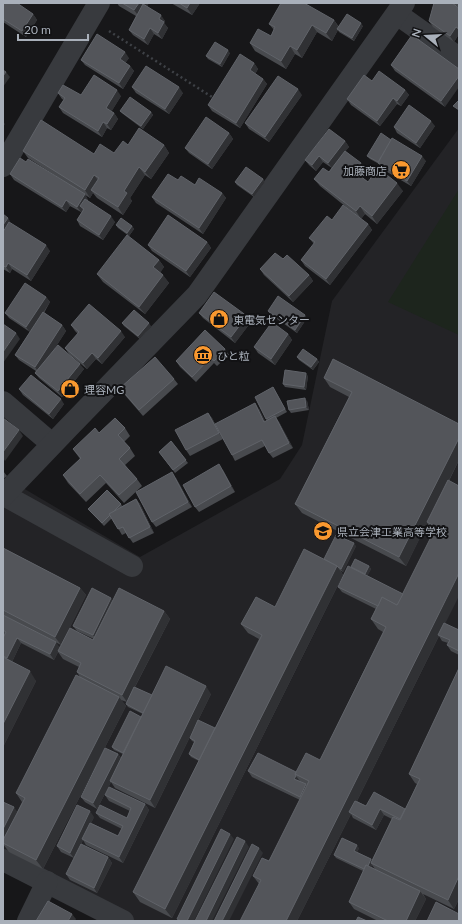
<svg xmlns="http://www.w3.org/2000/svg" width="462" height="924" viewBox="0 0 462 924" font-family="Lato,'Noto Sans JP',sans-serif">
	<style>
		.built { fill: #232326 }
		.green { fill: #1d251d }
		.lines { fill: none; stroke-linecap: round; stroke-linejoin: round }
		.path { stroke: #3e4146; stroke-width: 2.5; stroke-dasharray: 2 3; stroke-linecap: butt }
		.minor { stroke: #383a3e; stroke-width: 22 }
		.wall { fill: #484a4e; fill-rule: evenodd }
		.shaded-wall { fill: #303134 }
		.building { fill: #53555a; stroke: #606369 }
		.labels { text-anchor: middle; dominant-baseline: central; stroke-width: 4; stroke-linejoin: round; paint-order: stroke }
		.poi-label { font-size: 11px; fill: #a9b0ba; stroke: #121214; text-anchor: start }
	</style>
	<rect width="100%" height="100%" fill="#171719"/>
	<path class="built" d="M459 128V921H134L3 854V505L23 488 140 557 280 479 302 445 332 301Z"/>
	<path class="green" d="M459 189V335L388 302Z"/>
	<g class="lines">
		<path class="path" d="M109 31 212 97"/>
		<g class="minor">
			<path d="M397 14 459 58"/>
			<path d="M3 166 99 3"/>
			<path d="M3 402 52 444"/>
			<path d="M4 495 132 566"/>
			<path d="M3 496 69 427 197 295 404 3"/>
			<path d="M3 860 123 921"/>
			<path d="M28 921 47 882"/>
		</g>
	</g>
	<g class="wall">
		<path d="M3 3 33 14 37 20 26 37 3 22Z"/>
		<path d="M117 3H149L147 6 165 21 164 23 168 28 162 39 154 34 148 45 133 35 129 30 136 16 119 6Z"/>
		<path d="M171 3H200L192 15Z"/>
		<path d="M434 3H459V7L455 5 459 8V34L454 42 433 27 429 21Z"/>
		<path d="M334 20 339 27 363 26 354 41 339 32 338 30 332 41 317 32 302 58 295 54 286 69 255 51 250 43 271 36 274 30 269 24Z"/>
		<path d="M412 35 445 107 395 71 391 65Z"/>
		<path d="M230 53 222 67 208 59 206 56Z"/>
		<path d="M129 58 125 63 130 66 134 71 123 89 85 65 81 60Z"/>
		<path d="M254 63 258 69 255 74 263 79 267 84 240 128 212 111 208 105Z"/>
		<path d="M372 81 405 90 409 95 401 106 397 104 380 126 351 105 347 99Z"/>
		<path d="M132 87 183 93 169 114 136 93Z"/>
		<path d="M58 93 81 95 121 96 111 112 114 113 118 119 111 130 107 128 102 137 63 113 59 107 64 100 62 99Z"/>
		<path d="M302 95 269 142 249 129 245 123Z"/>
		<path d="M120 111 151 112 153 115 143 129 123 114Z"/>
		<path d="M435 126 420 148 397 133 394 127Z"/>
		<path d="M229 133 233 139 212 169 189 153 185 148Z"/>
		<path d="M345 141 349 147 345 151 367 171 362 177 368 182 403 191 377 224 365 214 361 219 320 186 314 179 329 172 332 168 323 162 316 171 309 165 305 160Z"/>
		<path d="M128 145H164L169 153 151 179 145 175 130 198 132 201 123 215 97 198 93 193 90 198 28 158 23 151 94 154 114 153Z"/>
		<path d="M367 156 426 161 411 186 382 169 379 164 370 159Z"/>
		<path d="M26 162 85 194 88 200V201L115 222 103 240 80 226 77 220 83 210 81 212 70 206 66 212 14 180 10 174Z"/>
		<path d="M263 179 265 182 254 197 237 185 235 182Z"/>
		<path d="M178 180 195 185 222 193 226 198 203 234 156 203 152 197Z"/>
		<path d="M332 220 368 224 372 230 330 285 305 266 301 260 314 244 309 238Z"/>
		<path d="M116 225 132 226 134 229 129 236 118 228Z"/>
		<path d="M3 232 50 251 31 281 12 269 10 273 3 269Z"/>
		<path d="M207 242 211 248 190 277 152 251 148 245Z"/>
		<path d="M283 259 309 275 313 281 293 302 264 275 260 269Z"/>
		<path d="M159 260 164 267 160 272 169 283 145 314 103 282 97 274Z"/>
		<path d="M46 297 50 302 44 313 62 325 66 331 55 348 84 369 62 397 39 378 35 373 36 371 19 360 15 355 30 332 9 318 5 313Z"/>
		<path d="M268 311 307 318 297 333 270 314Z"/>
		<path d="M199 313 251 322 235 343 203 318Z"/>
		<path d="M122 323 151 326 140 339 124 326Z"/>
		<path d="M71 325 125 337 102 364 96 359 87 369 69 354 65 348 78 334 75 331Z"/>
		<path d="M288 334 292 340 275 365 258 353 254 347Z"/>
		<path d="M225 349 229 355 217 366 214 363 196 382 180 367 176 361Z"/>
		<path d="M297 357 317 359 319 362 313 370 299 360Z"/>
		<path d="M308 376 306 390 285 387 283 384Z"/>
		<path d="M324 378 459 424V460L449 481 445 624 459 630V655L451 651 447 645 448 643 442 641 439 636 357 801 366 806 405 809H406L417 784 415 783 409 774 459 668V899L454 909 423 894 426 899 415 921H378L354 909 349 902 363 871 336 858 334 855 359 848 357 852 371 859 372 860 392 819 384 815 376 830 353 818 351 814 297 921 259 884 253 876 269 861 300 800 252 777 248 771 296 772 320 760 383 632 378 629 371 619 376 609 342 592 338 587 352 568 351 567 369 566 371 569 367 576 403 594 434 532 427 523 406 566 302 513 295 504 349 397 330 387ZM372 865 375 869 371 867Z"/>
		<path d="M174 379 178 384 143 416 124 394 120 388Z"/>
		<path d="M273 387 287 412 276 418 279 422 293 448 273 458 269 453 265 446 235 461 232 455 259 409 265 421H267L266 419Z"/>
		<path d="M19 389 64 404 53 419 23 395Z"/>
		<path d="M307 401 309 410 291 413 289 410Z"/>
		<path d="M208 413 212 418 223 439 190 456 186 450Z"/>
		<path d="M125 428 130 436 124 442 130 448 135 456 125 465 137 479 142 486 124 503 106 483 86 502 68 483 63 475 80 459 73 449 99 433Z"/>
		<path d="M171 441 188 463 175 473 159 452Z"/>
		<path d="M223 470 235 492 199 512 195 507Z"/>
		<path d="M3 471 7 476 3 479Z"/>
		<path d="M176 478 192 507 156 527 152 522Z"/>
		<path d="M136 499 140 504 154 533 133 543 126 533 122 535 112 518 104 526 88 509 121 504 122 506Z"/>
		<path d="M356 546 343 572 340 570 343 575 172 918 140 902 133 892 199 761 191 757 189 754 194 742 192 741 190 738 215 728 259 639 248 633 241 624 275 607 324 559Z"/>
		<path d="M3 548 80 588 86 595 61 645 3 615Z"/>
		<path d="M113 601 164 611 170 619 135 687 152 696 211 694 155 808 115 788 111 782 97 809 85 802 81 797 118 754 121 758 123 754 114 750 112 747 141 717 143 714 128 707 126 704 127 702 121 700 126 706 43 869 9 852 3 844V802L17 812 22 802 16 793 80 677 77 672 79 667 63 659 58 652 54 660 21 643 12 662 36 681 3 747V638L4 635 3 634V615L60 647 93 640 94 639 77 631 73 626Z"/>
		<path d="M105 795 145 804 149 810 123 863 86 845 83 840 74 858 61 852 57 846 94 817 91 823 118 836 122 829 100 818 96 813 127 818 130 811 109 801Z"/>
		<path d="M108 857 112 863 97 893 70 880 66 874Z"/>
	</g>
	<g class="shaded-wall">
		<path d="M139 3H149L140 18 134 10Z"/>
		<path d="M190 3H200L192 15 187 8Z"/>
		<path d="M33 14 37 20 26 37 22 31Z"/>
		<path d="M161 15 165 21 164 23 168 28 162 39 158 33 159 19Z"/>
		<path d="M334 20 339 28 332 41 326 33Z"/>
		<path d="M361 23 363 26 354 41 352 38Z"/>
		<path d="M312 25 317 32 302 58 297 50Z"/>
		<path d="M456 27 459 31V34L454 42 450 36Z"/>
		<path d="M150 28 154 34 148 45 144 39Z"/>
		<path d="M290 46 295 54 286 69 281 61Z"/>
		<path d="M228 50 230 53 222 67 220 64Z"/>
		<path d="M125 52 129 58 124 65 120 59Z"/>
		<path d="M254 63 258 69 254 76 250 70Z"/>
		<path d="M130 66 134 71 123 89 119 83Z"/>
		<path d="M6 72 10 77 3 87V76Z"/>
		<path d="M459 76V87L445 107 441 101Z"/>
		<path d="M263 79 267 84 240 128 236 123Z"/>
		<path d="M179 87 183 93 169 114 165 109Z"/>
		<path d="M298 89 302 95 269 142 265 137Z"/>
		<path d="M117 90 121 96 110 114 106 108Z"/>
		<path d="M405 90 409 95 401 106 397 101Z"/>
		<path d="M393 98 397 104 380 126 377 121Z"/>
		<path d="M151 112 153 115 143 129 141 126Z"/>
		<path d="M114 113 118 119 111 130 107 124Z"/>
		<path d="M431 121 435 126 420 148 416 143Z"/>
		<path d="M3 122 5 124 3 127Z"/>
		<path d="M103 122 107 128 102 137 98 131Z"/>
		<path d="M229 133 233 139 212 169 208 164Z"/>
		<path d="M345 141 349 147 332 168 328 163Z"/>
		<path d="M164 145 169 153 151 179 145 172Z"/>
		<path d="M319 156 323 162 316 171 312 165Z"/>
		<path d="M422 156 426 161 411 186 407 181Z"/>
		<path d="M361 163 367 171 360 180 355 172Z"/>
		<path d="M139 167 145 175 130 198 132 201 123 215 118 207 124 191Z"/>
		<path d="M94 175 100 183 91 190 93 193 90 198 85 190Z"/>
		<path d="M263 179 265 182 254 197 252 194Z"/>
		<path d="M397 183 403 191 377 224 372 216Z"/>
		<path d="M222 193 226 198 203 234 199 228Z"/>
		<path d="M85 194 88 200 83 208 80 206 83 210 81 212 77 207Z"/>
		<path d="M66 200 70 206 66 212 62 207Z"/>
		<path d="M360 206 365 214 361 219 356 211Z"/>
		<path d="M111 216 115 222 103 240 99 235Z"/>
		<path d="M8 218 10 221 3 231V225Z"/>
		<path d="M368 224 372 230 330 285 326 279Z"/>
		<path d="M132 226 134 229 129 236 127 233Z"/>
		<path d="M207 242 211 248 190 277 186 271Z"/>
		<path d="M46 245 50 251 31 281 27 275Z"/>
		<path d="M159 260 164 267 159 275 153 267Z"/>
		<path d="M8 263 12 269 10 273 6 267Z"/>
		<path d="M163 275 169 283 145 314 139 307Z"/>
		<path d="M309 275 313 281 293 302 289 296Z"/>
		<path d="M46 297 50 302 30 333 26 327Z"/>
		<path d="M305 315 307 318 297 333 295 330Z"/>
		<path d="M247 316 251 322 235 343 231 337Z"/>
		<path d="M149 323 151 326 140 339 138 336Z"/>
		<path d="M62 325 66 331 39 373 35 367Z"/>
		<path d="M121 331 125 337 102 364 98 358Z"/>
		<path d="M16 333 20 339 3 363V352Z"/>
		<path d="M288 334 292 340 275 365 271 359Z"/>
		<path d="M92 353 96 359 87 369 83 363Z"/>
		<path d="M317 359 319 362 313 370 311 367Z"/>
		<path d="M80 364 84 369 62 397 58 391Z"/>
		<path d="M306 373 308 376 306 390 304 387Z"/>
		<path d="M305 398 307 401 309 410 306 407Z"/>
		<path d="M61 399 64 404 53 419 49 414Z"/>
		<path d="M255 403 259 409 268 427 264 422Z"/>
		<path d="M208 413 212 418 223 439 219 433Z"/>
		<path d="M275 416 279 422 293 448 289 443Z"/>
		<path d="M19 430 23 436 5 461 3 458V452Z"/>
		<path d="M459 438V460L406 566 399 557Z"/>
		<path d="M219 464 223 470 235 492 231 486Z"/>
		<path d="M172 472 176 478 192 507 188 502Z"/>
		<path d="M136 499 140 504 154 533 150 527Z"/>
		<path d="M354 543 356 546 343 572 341 569Z"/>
		<path d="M337 566 343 575 172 918 165 909Z"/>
		<path d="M369 566 371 569 367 577 365 574Z"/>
		<path d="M459 573V596L439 636 438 635 439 636 351 813 349 812 351 814 297 921H286Z"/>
		<path d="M80 588 86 595 61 645 55 637Z"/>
		<path d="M111 598 115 604 97 641 93 635Z"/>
		<path d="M164 611 170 619 127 702 122 695Z"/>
		<path d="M17 638 21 643 11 664 7 658Z"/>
		<path d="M56 642 60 648 54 660 50 654Z"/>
		<path d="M30 671 36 681 3 747V724Z"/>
		<path d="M206 686 211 694 155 808 150 800Z"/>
		<path d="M119 697 126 706 43 869 36 860Z"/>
		<path d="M118 754 121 759 110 781 111 782 97 809 93 803Z"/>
		<path d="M296 776 300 781 294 779Z"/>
		<path d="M306 784 310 790 304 802 300 797Z"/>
		<path d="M145 804 149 810 123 863 119 857Z"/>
		<path d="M14 807 18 813 3 840V829Z"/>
		<path d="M380 809 384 815 376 830 372 825Z"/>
		<path d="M90 811 94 817 83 840 82 839 83 840 74 858 70 853Z"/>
		<path d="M230 834 234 839 194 921H187Z"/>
		<path d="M245 841 249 847 212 921H206Z"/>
		<path d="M357 845 359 848 356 854 354 851Z"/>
		<path d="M259 848 263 853 229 921H222Z"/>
		<path d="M108 857 112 863 97 893 94 888Z"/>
		<path d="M371 859 374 862 371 863 372 865 368 873 366 870Z"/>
		<path d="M459 876V899L454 909 448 900Z"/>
		<path d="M420 891 426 899 415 921H406Z"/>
		<path d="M72 914 76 919 75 921H68Z"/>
	</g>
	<g class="building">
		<path d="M3 3H17L33 14 22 31 3 19Z"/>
		<path d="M122 3H139L134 10Z"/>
		<path d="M179 3H190L187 8Z"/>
		<path d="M281 3H304L334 20 326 33 312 25 297 50 290 46 281 61 250 43 258 29 271 36 275 27 269 24Z"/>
		<path d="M434 3H452L459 8V29L456 27 450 36 429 21Z"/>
		<path d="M143 4 161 15 159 19 164 22 158 33 150 28 144 39 129 30Z"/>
		<path d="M347 14 361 23 352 38 337 29Z"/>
		<path d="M97 34 125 52 120 59 130 66 119 83 81 60Z"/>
		<path d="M412 35 459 69V76L441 101 391 65Z"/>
		<path d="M215 42 228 50 220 64 206 56Z"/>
		<path d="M240 54 254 63 250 70 263 79 236 123 208 105Z"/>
		<path d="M146 66 179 87 165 109 132 87Z"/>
		<path d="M3 70 6 72 3 76Z"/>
		<path d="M379 71 405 90 397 101 393 98 377 121 347 99 364 75 372 81Z"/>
		<path d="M94 75 117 90 106 108 114 113 107 124 103 122 98 131 59 107 65 98 58 93 63 85 81 95Z"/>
		<path d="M278 76 298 89 265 137 245 123Z"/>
		<path d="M130 97 151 112 141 126 120 111Z"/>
		<path d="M458 101 459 102V110L453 106Z"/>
		<path d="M409 105 431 121 416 143 394 127Z"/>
		<path d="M206 117 229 133 208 164 185 148Z"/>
		<path d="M41 120 94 154 100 144 114 153 123 141 128 145 139 128 164 145 145 172 139 167 124 191 127 193 118 207 91 190 99 178 94 175 85 190 23 151Z"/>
		<path d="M329 129 345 141 328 163 319 156 312 165 305 160Z"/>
		<path d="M381 133 391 140 378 162 367 156Z"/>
		<path d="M392 138 422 156 407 181 378 163Z"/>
		<path d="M345 151 361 163 355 172 368 182 378 168 397 183 372 216 360 206 356 211 314 179 323 168 329 172Z"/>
		<path d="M20 158 26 162 28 159 85 194 77 207 66 200 62 207 10 174Z"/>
		<path d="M246 167 263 179 252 194 235 182Z"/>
		<path d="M168 174 178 180 181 176 195 185 199 178 222 193 199 228 152 197Z"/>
		<path d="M85 199 111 216 99 235 77 220 84 209 80 206Z"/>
		<path d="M343 205 368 224 326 279 301 260 315 242 309 238 327 216 332 220Z"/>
		<path d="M3 214 8 218 3 225Z"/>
		<path d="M168 215 207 242 186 271 148 245Z"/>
		<path d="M121 218 132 226 127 233 116 225Z"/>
		<path d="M9 222 46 245 27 275 8 263 6 267 3 266V232Z"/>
		<path d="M127 235 159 260 153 267 163 275 139 307 97 274Z"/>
		<path d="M275 253 283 259 287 255 309 275 289 296 260 269Z"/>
		<path d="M25 283 46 297 26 327 5 313Z"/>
		<path d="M214 292 247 316 231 337 199 313Z"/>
		<path d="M278 296 305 315 295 330 268 311Z"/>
		<path d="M89 304 121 331 98 358 92 353 83 363 65 348 79 332 71 325Z"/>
		<path d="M134 310 149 323 138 336 122 323Z"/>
		<path d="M43 312 62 325 35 367 15 355Z"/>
		<path d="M272 322 288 334 271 359 254 347Z"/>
		<path d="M3 324 16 333 3 352Z"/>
		<path d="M205 330 225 349 214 361 210 358 192 377 176 361Z"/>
		<path d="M58 345 80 364 58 391 35 373Z"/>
		<path d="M303 349 317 359 311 367 297 357Z"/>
		<path d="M155 357 174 379 139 410 120 388Z"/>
		<path d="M333 359 459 424V438L399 557 295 504 352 392 324 378Z"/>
		<path d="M285 370 306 373 304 387 283 384Z"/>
		<path d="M31 375 61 399 49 414 19 389Z"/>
		<path d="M273 387 285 409 266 419 255 397Z"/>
		<path d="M305 398 306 407 289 410 287 401Z"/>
		<path d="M255 403 264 422 275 416 289 443 269 453 262 440 232 455 215 424Z"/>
		<path d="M208 413 219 433 186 450 175 430Z"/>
		<path d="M3 418 19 430 3 452Z"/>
		<path d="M115 418 125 428 118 435 130 448 119 459 137 479 119 495 100 475 80 494 63 475 81 458 73 449 95 428 99 433Z"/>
		<path d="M171 441 186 460 173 470 159 452Z"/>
		<path d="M219 464 231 486 195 507 183 485Z"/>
		<path d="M172 472 188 502 152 522 136 492Z"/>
		<path d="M448 480 459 486V573L286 921H240L261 880 253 876 262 858 269 861 309 781 295 774 306 753 320 760 386 627 371 619 382 597 397 605 436 527 427 522Z"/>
		<path d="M107 490 121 504 113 512 109 514 110 515 102 523 88 509Z"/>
		<path d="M136 499 150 527 129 538 123 527 118 529 109 514Z"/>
		<path d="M336 535 354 543 341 569 338 567 337 566 324 559Z"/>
		<path d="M3 548 80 588 55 637 3 610Z"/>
		<path d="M304 549 337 566 165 909 133 892 262 635 241 624 256 597 275 607Z"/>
		<path d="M355 559 369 566 365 574 351 567Z"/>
		<path d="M348 566 403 594 397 605 382 597 378 606 338 587Z"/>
		<path d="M92 588 111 598 93 635 73 626Z"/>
		<path d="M119 588 164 611 122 695 77 672 81 663 58 651 70 628 93 640Z"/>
		<path d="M3 615 56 642 50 654 17 638 7 658 3 656V638L6 632 3 630Z"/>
		<path d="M444 623 459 630V651L447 645 450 640 438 635Z"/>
		<path d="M3 657 30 671 3 724Z"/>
		<path d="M166 666 206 686 150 800 110 781Z"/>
		<path d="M459 668V876L448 900 371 863 393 817 400 820 420 779 409 774Z"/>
		<path d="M76 675 119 697 36 860 3 843V840L25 798 16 793Z"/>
		<path d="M134 687 152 695 143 713 126 704Z"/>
		<path d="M130 711 141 717 123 753 112 747Z"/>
		<path d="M198 720 215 728 199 760 189 754 195 741 190 738Z"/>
		<path d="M105 748 118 754 93 803 81 797Z"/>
		<path d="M258 753 296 772 295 774 296 776 294 779 306 784 300 797 248 771Z"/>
		<path d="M109 787 145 804 119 857 82 839 90 823 118 836 123 826 96 813 100 805 127 818 131 808 105 795Z"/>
		<path d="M374 792 405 809 400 819 380 809 372 825 349 812 355 801 366 806Z"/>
		<path d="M3 802 14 807 3 829Z"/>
		<path d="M77 805 90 811 70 853 57 846Z"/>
		<path d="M221 829 230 834 187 921H181L177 919Z"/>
		<path d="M237 837 245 841 206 921H195Z"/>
		<path d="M342 838 357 845 354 851 371 859 368 866 366 865 364 869 334 855Z"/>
		<path d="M81 844 108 857 94 888 66 874Z"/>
		<path d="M252 844 259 848 222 921H214Z"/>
		<path d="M366 865 420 891 406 921H388L349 902Z"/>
		<path d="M48 901 72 914 68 921H36Z"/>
		<path d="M436 902 459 914V921H427Z"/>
		<path d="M358 917 367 921H356Z"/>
	</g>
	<defs>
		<symbol id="supermarket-disc" viewBox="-11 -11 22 22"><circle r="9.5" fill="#f9982f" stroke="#121214"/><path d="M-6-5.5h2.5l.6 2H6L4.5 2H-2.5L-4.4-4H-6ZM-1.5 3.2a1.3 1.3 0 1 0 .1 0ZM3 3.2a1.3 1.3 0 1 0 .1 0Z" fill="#111"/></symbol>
		<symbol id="shop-disc" viewBox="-11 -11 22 22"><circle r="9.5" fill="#f9982f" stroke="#121214"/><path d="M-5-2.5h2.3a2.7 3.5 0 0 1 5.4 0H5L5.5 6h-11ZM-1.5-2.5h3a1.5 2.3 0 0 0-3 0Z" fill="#111"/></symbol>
		<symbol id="museum-disc" viewBox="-11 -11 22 22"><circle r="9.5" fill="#f9982f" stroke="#121214"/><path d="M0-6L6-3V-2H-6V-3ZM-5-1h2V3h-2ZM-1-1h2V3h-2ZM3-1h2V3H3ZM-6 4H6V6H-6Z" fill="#111"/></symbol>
		<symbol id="school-disc" viewBox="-11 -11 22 22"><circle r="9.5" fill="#f9982f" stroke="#121214"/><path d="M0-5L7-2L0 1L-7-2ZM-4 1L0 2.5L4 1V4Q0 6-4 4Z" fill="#111"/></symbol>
	</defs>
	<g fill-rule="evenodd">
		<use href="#supermarket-disc" x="390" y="159" width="22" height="22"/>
		<use href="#shop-disc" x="208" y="308" width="22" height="22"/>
		<use href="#museum-disc" x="192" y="344" width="22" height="22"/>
		<use href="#shop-disc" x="59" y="378" width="22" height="22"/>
		<use href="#school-disc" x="312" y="520" width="22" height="22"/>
	</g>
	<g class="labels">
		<g class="poi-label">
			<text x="387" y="170" text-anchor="end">加藤商店</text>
			<text x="233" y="319">東電気センター</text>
			<text x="217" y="355">ひと粒</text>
			<text x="84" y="389">理容MG</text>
			<text x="337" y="531">県立会津工業高等学校</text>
		</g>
	</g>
	<rect width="462" height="924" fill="none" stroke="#a9b0ba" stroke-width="8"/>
	<g transform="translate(426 36) rotate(288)" stroke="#121214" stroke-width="3" paint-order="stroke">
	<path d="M0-3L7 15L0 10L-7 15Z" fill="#a9b0ba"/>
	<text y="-6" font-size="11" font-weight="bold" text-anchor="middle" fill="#a9b0ba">N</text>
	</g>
	<path d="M18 34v6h70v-6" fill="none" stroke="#a9b0ba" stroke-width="2"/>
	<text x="24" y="34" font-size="12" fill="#a9b0ba" stroke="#121214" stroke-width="3" paint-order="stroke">20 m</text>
</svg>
